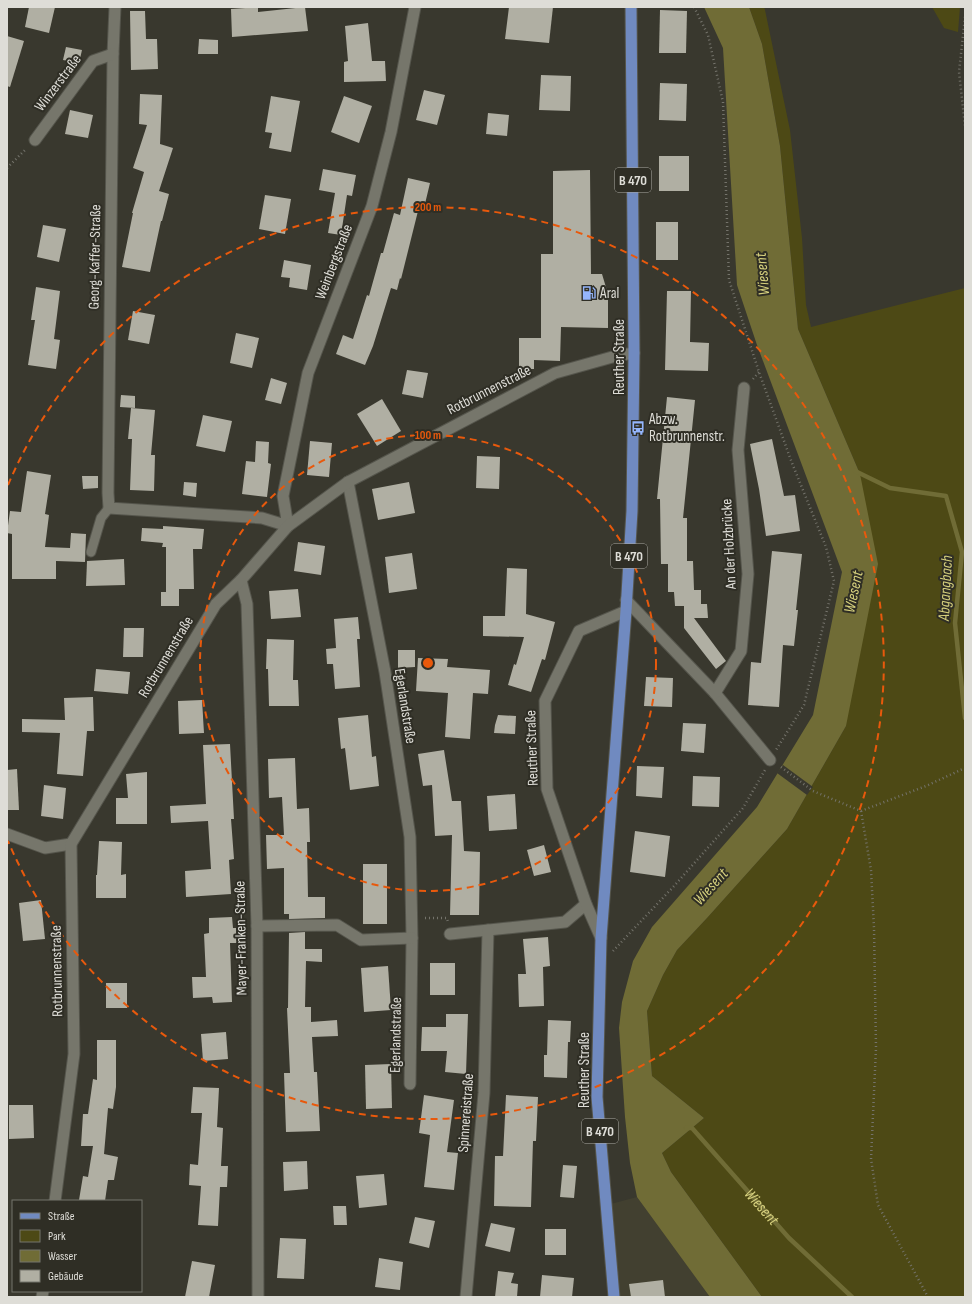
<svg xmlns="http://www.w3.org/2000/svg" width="972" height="1304" viewBox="0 0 972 1304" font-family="'Sofia Sans Condensed',sans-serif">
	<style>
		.built { fill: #424030 }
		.green { fill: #4d4915 }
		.water { fill: #706c36 }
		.pier { fill: #39382e }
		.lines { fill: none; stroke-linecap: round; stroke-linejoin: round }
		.stream { stroke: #706c36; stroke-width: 4.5 }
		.building { fill: #b0afa3 }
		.service-casing { stroke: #55554c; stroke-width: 11 }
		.minor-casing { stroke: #55554c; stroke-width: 13 }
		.primary-casing { stroke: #55554c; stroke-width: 13 }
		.path { stroke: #74736b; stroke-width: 2.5; stroke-dasharray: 1 3; stroke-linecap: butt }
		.service { stroke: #76766b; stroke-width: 9 }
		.minor { stroke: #76766b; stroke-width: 11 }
		.primary { stroke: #708ac0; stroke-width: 11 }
		.ring { fill: none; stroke: #e8590c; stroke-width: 2; stroke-dasharray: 7 5 }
		.labels { text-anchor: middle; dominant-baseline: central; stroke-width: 4; stroke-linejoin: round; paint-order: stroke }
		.shield { fill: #2f2e25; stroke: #aaa8a2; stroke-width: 1 }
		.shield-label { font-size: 14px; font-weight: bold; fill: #deddd7 }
		.street-label { font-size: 15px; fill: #deddd7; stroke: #2f2e25 }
		.poi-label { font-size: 15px; fill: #deddd7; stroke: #2f2e25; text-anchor: start }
		.water-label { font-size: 16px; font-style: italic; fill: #d6d07d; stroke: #2f2e25 }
		.centre { fill: #e8590c; stroke: #2f2e25; stroke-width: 2 }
		.ring-label { font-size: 12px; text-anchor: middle; font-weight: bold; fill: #e8590c; stroke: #2f2e25; stroke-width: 4; stroke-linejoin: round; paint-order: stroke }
	</style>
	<rect width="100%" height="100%" fill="#39382e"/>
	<path class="built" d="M637 1197 711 1297H618L607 1205Z"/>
	<g class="green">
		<path d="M749 7H764L765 10 790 130 802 238 806 305 811 327 965 288V1297H762L671 1172 662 1153 704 1118 652 1076 647 1011 663 975 677 950 707 918 787 829 846 726 860 474 798 329 780 146 762 44Z"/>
		<path d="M932 7H960L958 32 944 28Z"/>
	</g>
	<path class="water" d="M704 7H749L762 44 780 146 798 329 860 474 878 564 846 726 787 829 707 918 677 950 663 975 647 1011 652 1076 704 1118 662 1153 671 1172 762 1297H710L637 1197 630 1163 625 1117 619 1028 622 1002 633 961 652 927 757 807 813 715 842 572 757 345 737 285 723 48Z"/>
	<path class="pier" d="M783 765 813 787 807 795 777 773Z"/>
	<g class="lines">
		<g class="stream">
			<path d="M855 471 890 488 946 496 962 552 955 623 965 718"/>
			<path id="s1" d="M686 1128H692L789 1238 852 1297"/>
		</g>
	</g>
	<g class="building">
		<path d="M29 7H55L49 33 25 27Z"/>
		<path d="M258 7V12L305 7 308 31 232 37 231 9Z"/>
		<path d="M509 7H553L549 43 505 39Z"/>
		<path d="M660 10 687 11 686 53H659Z"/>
		<path d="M130 11H145L146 39H157L158 69 131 70Z"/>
		<path d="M368 23 372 61H385L386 81 344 82V62L348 61 345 26Z"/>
		<path d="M7 36 24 41 10 87 7 86Z"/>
		<path d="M199 39 218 40V54H198Z"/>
		<path d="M66 47 82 50 79 63 63 60Z"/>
		<path d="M541 75 571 76 570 111 539 110Z"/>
		<path d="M660 83 687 84 686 121 659 120Z"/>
		<path d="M424 90 445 95 437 125 416 120Z"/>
		<path d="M140 94 162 95 160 144 173 148 159 191 169 194 162 221H161L150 272 122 267 133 213H132L144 172 133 168 147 125 139 124Z"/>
		<path d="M271 96 300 101 291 152 269 148 272 133 265 132Z"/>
		<path d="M344 96 372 106 359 143 331 132Z"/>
		<path d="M70 110 93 115 88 138 65 134Z"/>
		<path d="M488 113 509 115 507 136 486 134Z"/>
		<rect x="659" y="156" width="30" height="35"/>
		<path d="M323 169 356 175 352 196 347 195 341 235 328 233 335 193 319 190Z"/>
		<path d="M590 170 591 274H602L608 294V328L561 327 560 361 534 360V369H519V338H541V254H553V171Z"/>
		<path d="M408 178 430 183 424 208 419 207 401 279 400 278 397 290 391 288 373 346 365 365 336 354 343 335 353 339 367 295 369 296 381 253H383L394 213 400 215Z"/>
		<path d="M265 195 291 199 285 234 259 229Z"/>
		<rect x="656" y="222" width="22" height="38"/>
		<path d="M43 225 66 229 59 262 37 257Z"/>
		<path d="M284 260 311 265 307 290 289 287 290 278 281 277Z"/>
		<path d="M36 287 60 291 54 339 60 340 56 369 28 365 35 320H31Z"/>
		<path d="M667 291H691L690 342 709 343 708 371 665 370Z"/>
		<path d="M133 311 155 315 149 344 128 340Z"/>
		<path d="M236 333 259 338 252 368 230 363Z"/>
		<path d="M407 370 428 373 423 398 402 394Z"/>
		<path d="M271 378 287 383 281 404 265 400Z"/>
		<path d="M121 395 135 396V408L120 407Z"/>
		<path d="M667 397 695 400 683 518H687V561H693L694 590H701V604H707L708 618H694L726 661 716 669 684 628V606H675L674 592H668V564H661L660 499H657Z"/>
		<path d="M382 399 401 431 377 446 357 414Z"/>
		<path d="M131 408 155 410 151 455H155L154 491 130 490 132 439H128Z"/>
		<path d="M203 415 232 421 225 452 196 446Z"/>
		<path d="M772 439 784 496 795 495 800 531 766 536 759 489 750 444Z"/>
		<path d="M256 441 269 442 268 463 271 464 267 497 242 494 246 461 255 462Z"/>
		<path d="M310 441 332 443 329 477 307 475Z"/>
		<path d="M477 456 500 457 499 489 476 488Z"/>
		<path d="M27 471 51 475 45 514 49 515 45 547 70 548 71 533 86 534 85 562 56 561V579H12V534L7 533 10 511 21 512Z"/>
		<path d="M82 476H98V488L83 489Z"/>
		<path d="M184 482 197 483 196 497 183 495Z"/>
		<path d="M409 482 415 513 378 520 372 489Z"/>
		<path d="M163 526 204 529 202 549H193L194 589H179V606H161V592H166V547H162L163 543 141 541 142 528 163 529Z"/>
		<path d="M298 542 325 546 321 575 294 571Z"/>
		<path d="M772 551 802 554 796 610H798L794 646 783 645 779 707 748 705 751 662 761 663Z"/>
		<path d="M412 553 417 589 389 593 385 557Z"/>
		<path d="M124 559 125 585 86 586 87 561Z"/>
		<path d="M507 568 527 569 526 614 555 622 545 660 542 659 531 692 508 685 514 664 516 665 524 637 483 636V616H505Z"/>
		<path d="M298 589 301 617 271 619 269 591Z"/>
		<path d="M358 617 360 639H357L360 687 335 689 333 664H327L326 649 336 648 334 619Z"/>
		<path d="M124 628H144L143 657H123Z"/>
		<path d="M267 639 294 640 293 680H298L299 706H269L268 669H266Z"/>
		<path d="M398 650H415V667L398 668Z"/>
		<path d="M418 658 448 659 447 667 490 670 488 694 473 693 470 739 445 737 448 693 416 691Z"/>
		<path d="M96 669 130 672 128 694 94 691Z"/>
		<path d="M646 677 673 678 672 707 644 706Z"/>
		<path d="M93 697 94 731H87L83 776 57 774 60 733 22 732V719L65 720 64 698Z"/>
		<path d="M202 700 204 733 179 734 178 701Z"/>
		<path d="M368 715 372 757 376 756 379 786 350 790 345 748 341 749 338 718Z"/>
		<path d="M498 715 516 716 515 734 494 733 495 725Z"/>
		<path d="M683 723 706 724 704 753 681 751Z"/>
		<path d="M230 744 234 819H231L234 859 229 860 231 894 186 897 185 871 211 869 208 821 171 823 170 806 206 804 203 745Z"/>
		<path d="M444 750 452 801H461L464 851 480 852 479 915H450L452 835 435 836 432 785 423 786 418 754Z"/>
		<path d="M295 758 297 809 309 808 310 842H307L308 897H325V918L289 919V914H284V868L267 869 266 835H284L282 797 269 798 268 759Z"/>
		<path d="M637 766 664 767 662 798 636 796Z"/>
		<path d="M17 769 19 810H7V770Z"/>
		<path d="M147 772V824H116V798H128L126 774Z"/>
		<path d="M693 776 720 777 719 807 692 806Z"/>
		<path d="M44 785 66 788 63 819 41 816Z"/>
		<path d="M515 794 517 829 489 831 487 796Z"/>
		<path d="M635 831 670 836 665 877 630 872Z"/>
		<path d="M99 841 122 842 121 875 126 874V898H96V875H97Z"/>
		<path d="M544 845 551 872 534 876 527 850Z"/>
		<rect x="363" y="864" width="24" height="60"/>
		<path d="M41 900 45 939 23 941 19 903Z"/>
		<path d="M232 917 233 928H236L237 943H230L232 1002 213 1003 212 997 193 998 192 977H206L204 934 209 933V918Z"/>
		<path d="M305 932V949H322V962L306 961 305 1007H311V1022L337 1020 338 1036 312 1037 314 1072H317L320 1131 286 1132 284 1073H290L287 1008H288L289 933Z"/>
		<path d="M548 937 550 966 543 967 544 1006 519 1007 518 974H526L523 939Z"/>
		<rect x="430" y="963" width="25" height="32"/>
		<path d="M388 966 391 1010 364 1012 361 968Z"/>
		<rect x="106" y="983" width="21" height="25"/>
		<path d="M446 1014H468L466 1074 445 1072 447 1051H421L422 1027H446Z"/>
		<path d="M548 1020 571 1021 570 1042H568L567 1078 544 1077V1055H547Z"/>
		<path d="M226 1032 228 1059 203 1061 201 1034Z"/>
		<path d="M97 1040H116V1087L113 1109 108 1108 104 1154 118 1157 114 1180H108L105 1201H86L79 1200 83 1176 88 1177 93 1146H81L83 1114H88L93 1079 97 1080Z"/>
		<path d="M391 1064 392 1108 366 1109 365 1065Z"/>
		<path d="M193 1087 219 1088 217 1127 223 1128 221 1166H228L227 1187H220L218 1226 198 1225 201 1186 189 1185 190 1164 198 1165 202 1113H191Z"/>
		<path d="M424 1095 454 1100 447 1152 458 1153 454 1190 424 1187 430 1135 419 1133Z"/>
		<path d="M506 1095 538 1097 536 1141H533L531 1207 494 1206 495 1156H503Z"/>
		<path d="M9 1105H33L34 1138 9 1139Z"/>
		<path d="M307 1161 308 1189 284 1191 283 1162Z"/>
		<path d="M563 1165 577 1166 574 1198 560 1197Z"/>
		<path d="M384 1174 387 1205 359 1208 356 1176Z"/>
		<path d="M333 1206H346L347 1225H334Z"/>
		<path d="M415 1217 435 1221 429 1248 409 1243Z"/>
		<path d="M491 1223 515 1228 510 1252 485 1246Z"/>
		<rect x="545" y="1229" width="21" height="26"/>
		<path d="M280 1238 306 1239 304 1279 277 1278Z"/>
		<path d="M379 1258 403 1262 400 1290 375 1287Z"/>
		<path d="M192 1261 215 1265 209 1297H185Z"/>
		<path d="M498 1271 514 1273 511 1283 518 1284 517 1297H495Z"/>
		<path d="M542 1275 574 1278 572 1297H540Z"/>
		<path d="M663 1280 665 1297H631L629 1284Z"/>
	</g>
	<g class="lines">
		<defs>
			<path id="service" d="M91 552 101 518 109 508"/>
			<g id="minor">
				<path d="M115 7 113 54 108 493 109 508 262 518 288 526 283 496 308 373 372 206 391 132 415 7"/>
				<path d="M35 140 93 61 113 54"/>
				<path d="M348 482 385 672 410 837 412 938 410 1084"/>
				<path d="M241 580 247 604 257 926 258 1297"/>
				<path d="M626 600 715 693 770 760"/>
				<path d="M715 693 741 651 748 574 738 450 744 388"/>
				<path d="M7 834 45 848 71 844"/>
				<path d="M257 926 337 925 361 940 412 938"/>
				<path d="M450 934 565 922 586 904"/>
				<path d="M601 938 586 904 547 789 545 701 579 631 626 611"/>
				<path d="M55 1201 74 1054 71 844 216 604 241 580 288 526 348 482 555 373 616 356 634 353"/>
				<path d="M42 1297 43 1291"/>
				<path d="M466 1297 484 1093 488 930"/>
			</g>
			<path id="primary" d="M614 1297 597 1097 601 938 626 611 632 511 634 353 631 7"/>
		</defs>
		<use href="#service" class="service-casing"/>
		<use href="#minor" class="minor-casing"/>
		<use href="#primary" class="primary-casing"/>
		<g class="path">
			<path d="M694 7 708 35 723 102 729 280 759 372 792 463 826 547 834 581 804 705 776 750"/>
			<path d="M965 17 959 72 965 126"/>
			<path d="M7 168 26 149"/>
			<path d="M753 379 759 372"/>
			<path d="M781 767 813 791 861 811 926 786 965 768"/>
			<path d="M861 811 871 870 874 928 876 1048 871 1159 878 1205 928 1297"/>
			<path d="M425 918H447L448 922"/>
			<path d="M613 951 675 885 743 808 765 770"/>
		</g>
		<use href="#service" class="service"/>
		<use href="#minor" class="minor"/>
		<use href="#primary" class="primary"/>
	</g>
	<g class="ring">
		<circle cx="428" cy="663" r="228"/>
		<path d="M8 485A456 456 0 1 1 8 841"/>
	</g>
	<defs>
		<symbol id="fuel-bare" viewBox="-9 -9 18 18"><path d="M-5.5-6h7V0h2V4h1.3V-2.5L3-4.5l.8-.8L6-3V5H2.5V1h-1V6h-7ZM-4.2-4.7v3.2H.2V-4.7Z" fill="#95b6fd" stroke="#2f2e25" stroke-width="2.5" paint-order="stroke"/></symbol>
		<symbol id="bus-bare" viewBox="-9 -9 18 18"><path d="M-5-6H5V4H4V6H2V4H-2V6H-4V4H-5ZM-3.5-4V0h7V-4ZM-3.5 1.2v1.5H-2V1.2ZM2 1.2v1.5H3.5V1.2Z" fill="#95b6fd" stroke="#2f2e25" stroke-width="2.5" paint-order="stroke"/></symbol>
	</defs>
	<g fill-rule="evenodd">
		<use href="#fuel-bare" x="579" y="283" width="20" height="20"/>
		<use href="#bus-bare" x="628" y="418" width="20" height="20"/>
	</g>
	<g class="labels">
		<g class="shield">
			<rect x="615" y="168" width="36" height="24" rx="3"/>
			<rect x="611" y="544" width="36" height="24" rx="3"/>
			<rect x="582" y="1119" width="36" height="24" rx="3"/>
		</g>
		<g class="shield-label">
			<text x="633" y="180">B 470</text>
			<text x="629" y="556">B 470</text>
			<text x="600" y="1131">B 470</text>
		</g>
		<g class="street-label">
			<text transform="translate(58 83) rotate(-53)">Winzerstraße</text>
			<text transform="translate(95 257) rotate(-89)">Georg-Kaffer-Straße</text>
			<text transform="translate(334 262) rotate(-69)">Weinbergstraße</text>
			<text transform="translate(619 357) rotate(-90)">Reuther Straße</text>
			<text transform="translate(489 390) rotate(-27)">Rotbrunnenstraße</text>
			<text transform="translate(729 544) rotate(-93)">An der Holzbrücke</text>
			<text transform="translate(166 657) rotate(-59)">Rotbrunnenstraße</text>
			<text transform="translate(405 706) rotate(81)">Egerlandstraße</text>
			<text transform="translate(532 748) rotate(-92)">Reuther Straße</text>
			<text transform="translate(241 938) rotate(-91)">Mayer-Franken-Straße</text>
			<text transform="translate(57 971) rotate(-91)">Rotbrunnenstraße</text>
			<text transform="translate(396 1035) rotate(-89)">Egerlandstraße</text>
			<text transform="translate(584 1070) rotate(-90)">Reuther Straße</text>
			<text transform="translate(466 1113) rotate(-86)">Spinnereistraße</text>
		</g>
		<g class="poi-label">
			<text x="600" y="293">Aral</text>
			<text x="649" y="419">Abzw.<tspan x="649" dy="17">Rotbrunnenstr.</tspan></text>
		</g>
		<g class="water-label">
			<text transform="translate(763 274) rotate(-95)">Wiesent</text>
			<text transform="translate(946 588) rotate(-87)">Abgangbach</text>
			<text transform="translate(854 592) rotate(-78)">Wiesent</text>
			<text transform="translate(711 887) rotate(-48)">Wiesent</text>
			<text stroke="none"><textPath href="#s1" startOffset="111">Wiesent</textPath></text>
		</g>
	</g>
	<circle cx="428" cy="663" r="6" class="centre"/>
	<g class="ring-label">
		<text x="428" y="211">200 m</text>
		<text x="428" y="439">100 m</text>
	</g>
	<rect width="972" height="1304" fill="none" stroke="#deddd7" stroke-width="16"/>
	<rect x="12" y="1200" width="130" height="92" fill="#2f2e25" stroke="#75746c"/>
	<rect x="20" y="1213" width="20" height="6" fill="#708ac0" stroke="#75746c"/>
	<text x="48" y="1220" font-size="12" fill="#deddd7">Straße</text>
	<rect x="20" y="1230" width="20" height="12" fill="#4d4915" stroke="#75746c"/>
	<text x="48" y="1240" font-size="12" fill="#deddd7">Park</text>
	<rect x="20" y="1250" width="20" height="12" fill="#706c36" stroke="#75746c"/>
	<text x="48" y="1260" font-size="12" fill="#deddd7">Wasser</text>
	<rect x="20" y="1270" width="20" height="12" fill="#b0afa3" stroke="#75746c"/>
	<text x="48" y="1280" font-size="12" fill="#deddd7">Gebäude</text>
</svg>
